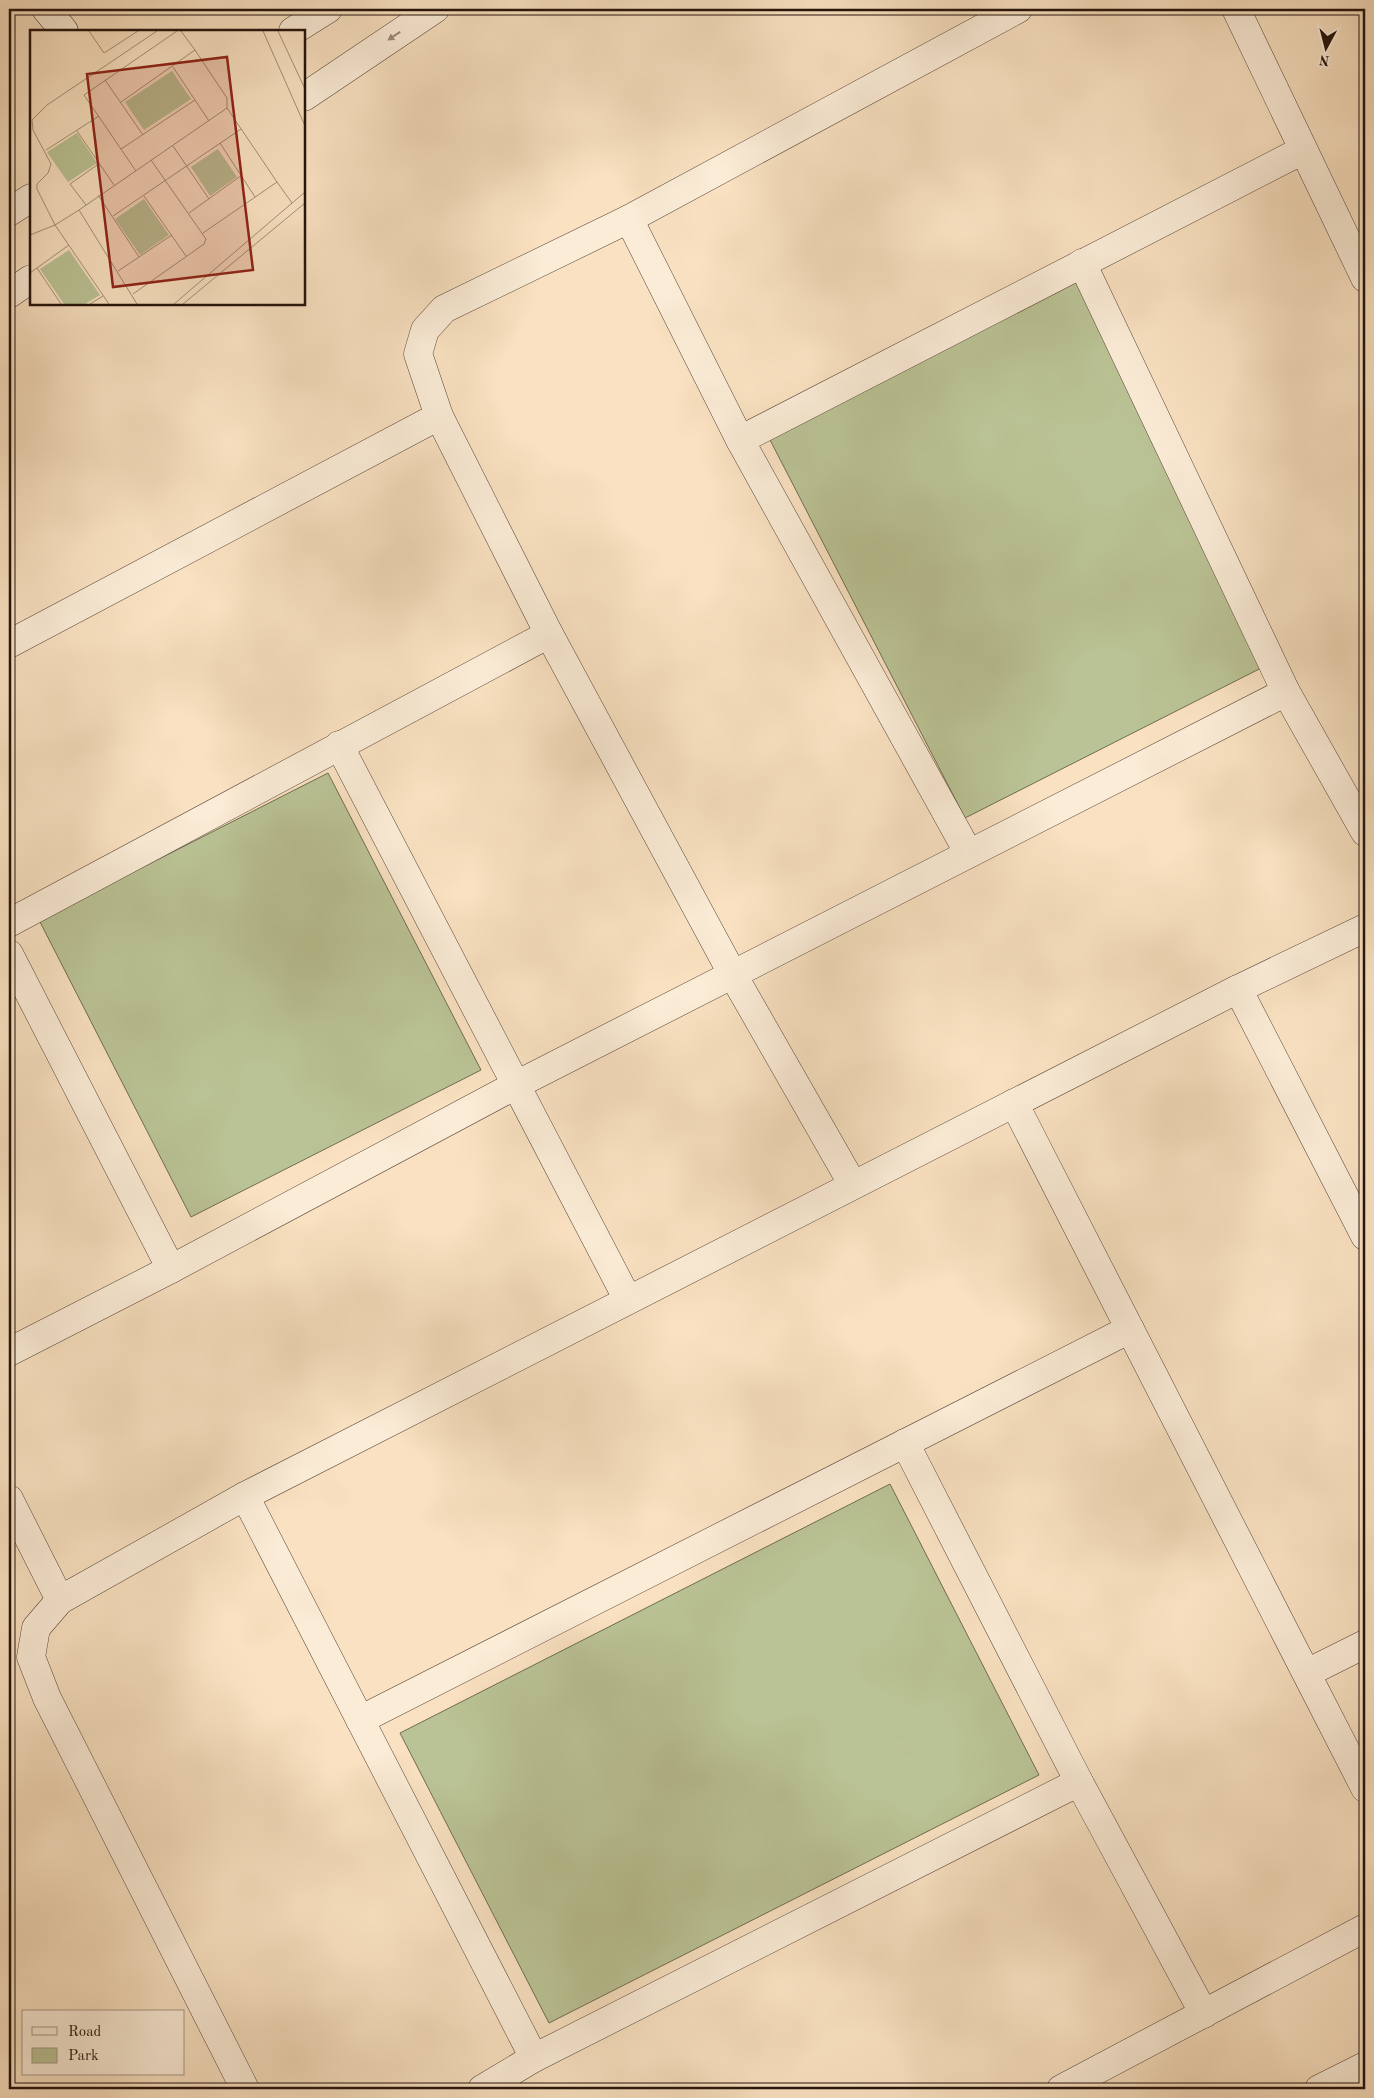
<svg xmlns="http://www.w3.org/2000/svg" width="1374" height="2098" viewBox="0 0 1374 2098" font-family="'Old Standard TT',serif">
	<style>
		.green { fill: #bac395; stroke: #706c51 }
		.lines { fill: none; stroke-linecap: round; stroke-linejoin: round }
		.minor-casing { stroke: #5a473a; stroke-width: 29 }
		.minor { stroke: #fbecd7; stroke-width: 28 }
		.oneway { fill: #9b8b7c }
		.inset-road { fill: none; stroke: #a48f79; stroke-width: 1 }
		.view { fill: #8f2418; fill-opacity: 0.15; stroke: #8f2418; stroke-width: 2.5 }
		.inset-edge { fill: none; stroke: #25140d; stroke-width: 2.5 }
	</style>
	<rect width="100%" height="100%" fill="#f9e1c1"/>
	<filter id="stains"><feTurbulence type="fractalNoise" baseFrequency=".004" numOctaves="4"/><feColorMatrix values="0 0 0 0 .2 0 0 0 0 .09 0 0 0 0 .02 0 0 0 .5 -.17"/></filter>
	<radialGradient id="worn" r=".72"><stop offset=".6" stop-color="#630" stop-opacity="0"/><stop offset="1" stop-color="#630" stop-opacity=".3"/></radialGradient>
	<g class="green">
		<path d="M1077 279 1273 662 965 818 768 436Z"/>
		<path d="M328 773 481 1070 191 1217 39 920Z"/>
		<path d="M890 1484 1039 1775 549 2023 400 1733Z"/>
	</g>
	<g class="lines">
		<defs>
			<g id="minor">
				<path d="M46 9 64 31"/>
				<path d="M1236 9 1365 278"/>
				<path d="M293 31 328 9"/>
				<path d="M304 97 435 9"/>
				<path d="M9 212 31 198"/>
				<path d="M629 219 740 440 968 852"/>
				<path d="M1082 263 1286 692 1365 832"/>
				<path d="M9 294 31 279"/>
				<path d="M740 440 1303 150"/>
				<path d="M9 644 439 416"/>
				<path d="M339 745 628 1300"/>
				<path d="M9 923 549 634"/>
				<path d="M9 954 171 1269"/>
				<path d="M1238 989 1365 1236"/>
				<path d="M1014 1103 1365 1788"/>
				<path d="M853 1185 733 975 549 634 439 416 418 354 425 330 444 309 629 219 1018 9"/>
				<path d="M9 1352 171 1269 516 1085 1286 692"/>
				<path d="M905 1443 1079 1782 1204 2014"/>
				<path d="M245 1496 534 2058"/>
				<path d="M9 1499 60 1600"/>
				<path d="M1307 1673 1365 1644"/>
				<path d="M360 1720 1130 1329"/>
				<path d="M245 2089 47 1698 31 1657 36 1628 60 1600 245 1496 1238 989 1365 928"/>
				<path d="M482 2089 534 2058 1079 1782"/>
				<path d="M1061 2089 1365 1928"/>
				<path d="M1319 2089 1365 2066"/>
			</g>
		</defs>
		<use href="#minor" class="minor-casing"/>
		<use href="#minor" class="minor"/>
	</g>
	<defs><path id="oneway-solid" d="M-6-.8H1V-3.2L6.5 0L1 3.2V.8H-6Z" transform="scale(1.25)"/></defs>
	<use class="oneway" href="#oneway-solid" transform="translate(394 36) rotate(146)"/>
	<g transform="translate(30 30)">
		<rect width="275" height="275" fill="#f9e1c1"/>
		<path d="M142 41 161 69 114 100 95 72ZM47 103 67 133 38 152 17 122ZM188 119 207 147 180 166 161 137ZM114 169 139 205 110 225 85 189ZM39 220 70 265 55 274H34L10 239Z" fill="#bac395"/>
		<path class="inset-road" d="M59 1 74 23 108 1M233 1 275 96M248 1 275 59M143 37 179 91M75 50 113 105M91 72 165 20 151 1M47 101 84 155M190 113 225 167M143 116 179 169M91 119 165 70M16 120 69 86M106 141 54 65 147 1M247 152 262 173M68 165 109 227M114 166 156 226M56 175 40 154 70 133M49 180 107 274M159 183 212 145M83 186 211 99M173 203 247 152 197 78M0 205 25 195 49 180 197 78V68L165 20M7 238 31 274M88 241 142 205M0 243 39 215M103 264 174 214 176 209 121 130M60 274 73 266M79 274 25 195 7 159V154L18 143 21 134 3 100 2 90 17 75 127 1M144 274 275 162M153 274 275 173"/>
		<path class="view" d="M197 27 223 240 83 257 57 44Z"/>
		<rect width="275" height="275" class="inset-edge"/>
	</g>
	<rect width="1374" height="2098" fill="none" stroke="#f9e1c1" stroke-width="30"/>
	<rect x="10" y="10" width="1354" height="2078" fill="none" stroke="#25140d" stroke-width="2.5"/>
	<rect x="15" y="15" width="1344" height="2068" fill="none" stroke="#25140d"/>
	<rect x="22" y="2010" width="162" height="65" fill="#fbecd7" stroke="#a59686"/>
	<rect x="32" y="2027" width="25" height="8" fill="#fbecd7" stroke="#a59686"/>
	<text x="68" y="2036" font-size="15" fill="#25140d">Road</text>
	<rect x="32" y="2048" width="25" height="15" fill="#bac395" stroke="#a59686"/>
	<text x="68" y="2060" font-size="15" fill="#25140d">Park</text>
	<g transform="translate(1326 48) rotate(187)" stroke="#fbecd7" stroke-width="4" paint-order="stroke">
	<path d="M0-4L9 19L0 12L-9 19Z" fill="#25140d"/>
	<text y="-8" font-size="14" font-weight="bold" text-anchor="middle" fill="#25140d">N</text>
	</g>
	<rect width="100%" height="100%" filter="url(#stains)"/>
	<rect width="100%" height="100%" fill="url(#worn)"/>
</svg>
